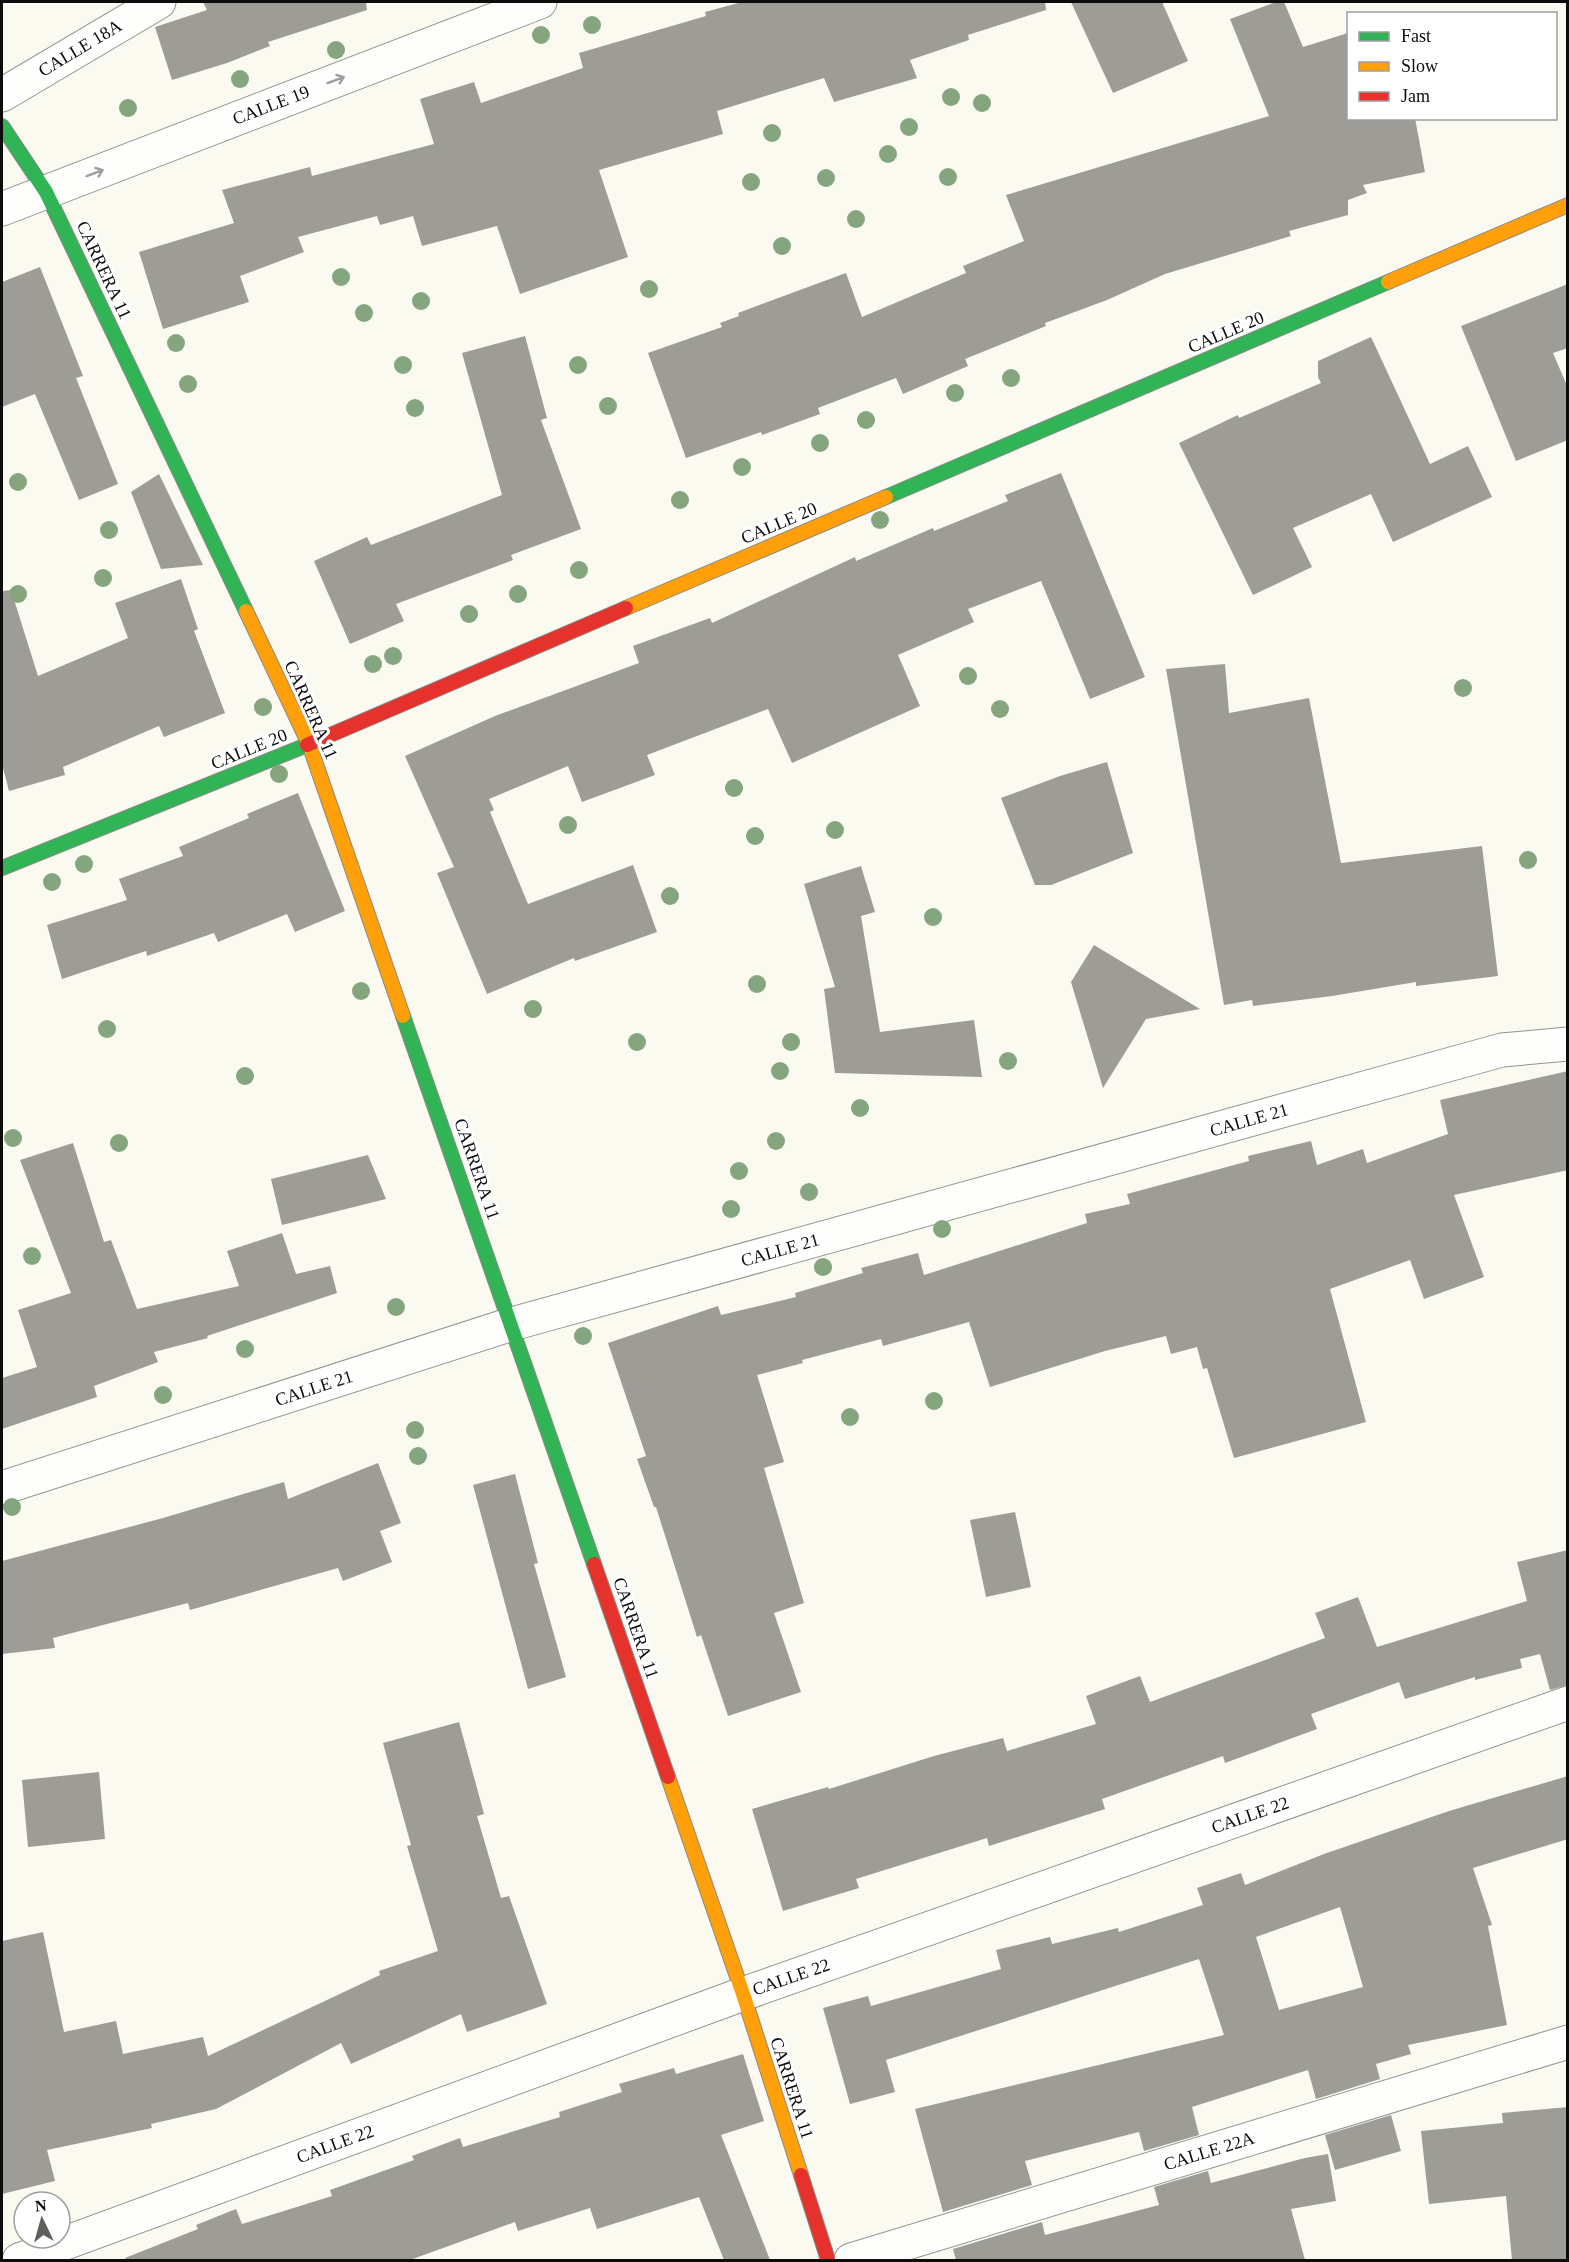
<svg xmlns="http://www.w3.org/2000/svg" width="1569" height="2262" viewBox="0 0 1569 2262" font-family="Georgia,serif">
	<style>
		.building { fill: #9d9c97; fill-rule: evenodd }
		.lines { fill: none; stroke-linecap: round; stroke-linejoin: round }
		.street-casing { stroke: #93938f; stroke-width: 35 }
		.fast-casing { stroke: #8a8a86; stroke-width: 16 }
		.slow-casing { stroke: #8a8a86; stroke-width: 16 }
		.jam-casing { stroke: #8a8a86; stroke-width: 16 }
		.street { stroke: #fefefd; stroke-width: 33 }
		.fast { stroke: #30b455; stroke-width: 14 }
		.slow { stroke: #ff9f0a; stroke-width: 14 }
		.jam { stroke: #e5322d; stroke-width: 14 }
		.tree { fill: #85a57f }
		.oneway { stroke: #9d9d9d }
		.labels { text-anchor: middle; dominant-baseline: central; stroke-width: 6; stroke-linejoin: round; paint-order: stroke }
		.street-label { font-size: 18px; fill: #0c0c0c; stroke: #fff }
	</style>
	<rect width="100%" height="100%" fill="#fafaf1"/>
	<g class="building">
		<path d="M203 2H366L367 10 268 42 270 46 227 63 172 80 155 27 207 10Z"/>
		<path d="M742 2H1045L1046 10 968 35 969 40 910 60 917 78 834 102 824 78 717 111 723 134 599 170 628 257 520 294 497 226 422 246 413 216 380 225 377 216 298 237 304 252 240 276 249 302 163 329 139 252 234 223 222 190 310 167 312 176 434 144 420 99 474 82 481 103 583 68 579 53 706 16 705 12Z"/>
		<path d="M1071 2H1162L1188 61 1113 93Z"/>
		<path d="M1276 2H1284L1303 47 1348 33V118H1415L1425 172 1363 185 1367 193 1348 200V215L1289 231 1291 236 1165 274 1107 300 1045 323 1046 326 965 359 968 366 903 394 896 378 818 408 820 414 762 435 761 432 686 458 648 353 722 327 720 323 739 316 738 313 846 273 862 317 966 273 963 266 1024 241 1006 195 1269 116 1230 19Z"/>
		<path d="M40 267 83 376 76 378 118 484 79 500 35 394 2 407V282Z"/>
		<path d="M1568 284V348L1553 353 1568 388V440L1516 461 1461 326Z"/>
		<path d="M525 336 547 418 541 420 581 529 511 555 513 560 396 604 404 621 350 644 314 561 367 537 371 545 502 495 462 353Z"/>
		<path d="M1371 337 1430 464 1468 446 1492 497 1393 542 1371 494 1293 528 1312 567 1253 595 1179 443 1238 415 1239 418 1321 383 1318 377V361Z"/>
		<path d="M1061 473 1145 677 1090 699 1041 581 968 609 974 622 898 655 920 706 792 763 768 709 647 755 655 775 582 802 568 766 489 799 494 810 490 812 528 904 633 865 657 932 575 961 574 958 487 994 437 873 454 867 405 756 495 716 639 663 633 646 710 618 712 623 855 557 856 561 933 528 934 531 1008 501 1005 495Z"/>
		<path d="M159 474 203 565 161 569 131 492Z"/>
		<path d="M181 579 198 629 194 631 225 713 164 737 159 726 63 767 65 775 9 791 2 764V591L11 590 38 676 128 638 115 603Z"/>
		<path d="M1225 664 1229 713 1309 698 1341 863 1482 846 1498 976 1416 986V982L1332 996 1253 1006 1252 1000 1224 1005 1166 669Z"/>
		<path d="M1107 762 1133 853 1051 885H1035L1001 798 1060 776Z"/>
		<path d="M298 793 345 911 295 932 287 914 218 942 214 933 147 956 146 951 62 979 47 925 127 900 119 879 183 856 179 847 249 818 247 814Z"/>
		<path d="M861 866 875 912 861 916 880 1032 974 1020 982 1077 835 1073 824 989 835 987 804 884Z"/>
		<path d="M1094 945 1200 1009 1146 1019 1103 1088 1071 982Z"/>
		<path d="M1568 1071V1170L1454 1195 1484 1277 1424 1299 1410 1260 1330 1289 1366 1422 1234 1458 1207 1368 1203 1369 1197 1347 1171 1354 1166 1336 1105 1351 990 1387 969 1322 883 1346 881 1339 802 1360 803 1363 757 1375 784 1462 764 1468 804 1603 774 1613 801 1692 728 1716 701 1635 697 1637 656 1507H654L637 1459 646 1456 608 1343 718 1306 721 1315 796 1297 795 1293 863 1273 861 1268 918 1253 924 1275 1087 1223 1085 1214 1130 1204 1127 1194 1249 1161 1248 1156 1311 1141 1317 1165 1363 1149 1367 1163 1448 1134 1440 1100Z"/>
		<path d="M73 1143 104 1242 111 1240 137 1309 239 1286 227 1251 282 1233 296 1274 330 1266 337 1293 207 1336 208 1338 154 1352 158 1362 94 1386 97 1397 2 1429V1378L37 1367 18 1310 71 1293 20 1160Z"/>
		<path d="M368 1155 386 1199 282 1225 271 1179Z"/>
		<path d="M378 1463 401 1523 380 1531 392 1562 343 1581 338 1568 190 1610 188 1603 53 1638 55 1648 2 1654V1561L163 1518 284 1482 288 1499Z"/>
		<path d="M515 1474 538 1563 534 1564 566 1677 528 1689 473 1485Z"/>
		<path d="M1015 1512 1031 1587 986 1597 970 1520Z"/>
		<path d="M1568 1550V1685L1550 1690 1540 1654 1520 1659 1522 1668 1475 1680V1677L1405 1699 1399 1682 1311 1714 1317 1729 1225 1763 1223 1756 1102 1799 1105 1809 989 1846 987 1838 856 1879 859 1888 783 1911 752 1809 828 1787 829 1789 934 1756 1003 1738 1007 1751 1096 1724 1086 1696 1140 1676 1150 1702 1325 1638 1315 1613 1358 1597 1377 1647 1527 1601 1517 1562Z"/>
		<path d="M459 1722 484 1814 477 1816 501 1898 509 1896 547 2004 467 2032 461 2014 351 2064 341 2043 216 2109 151 2124 152 2128 47 2150 55 2181 2 2194V1941L43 1932 64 2032 116 2021 123 2054 203 2037 208 2056 380 1975 379 1971 438 1951 407 1846 411 1845 383 1743Z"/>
		<path d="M99 1772 105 1839 28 1847 22 1780Z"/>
		<path d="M1568 1776V1839L1473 1868 1492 1925 1488 1926 1507 2025 1408 2045 1411 2054 1376 2064 1380 2079 1316 2099 1308 2070 1192 2107 1199 2135 1144 2151 1139 2132 1025 2161 1032 2185 943 2212 915 2109 1224 2035 1199 1959 886 2060 895 2092 850 2104 823 2008 868 1996 871 2006 1001 1969 996 1950 1050 1937 1052 1944 1118 1928 1119 1932 1203 1905 1197 1888 1241 1873 1245 1885 1324 1854 1449 1811ZM1340 1907 1363 1987 1279 2010 1256 1937Z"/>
		<path d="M743 2054 764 2121 721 2135 770 2260H724L699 2197 597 2229 590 2208 518 2231 515 2222 410 2260H126L125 2258 198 2229 196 2225 236 2209 242 2224 332 2196 330 2190 414 2160 412 2156 460 2138 463 2147 560 2117 559 2112 622 2092 619 2084 674 2068 676 2074Z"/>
		<path d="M1568 2107V2260H1512L1506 2196 1429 2204 1421 2131 1503 2123 1502 2113Z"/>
		<path d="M1391 2115 1401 2151 1335 2170 1325 2135Z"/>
		<path d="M1328 2154 1336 2201 1291 2209 1305 2260H956L953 2249 1042 2222 1045 2235 1159 2205 1154 2187 1208 2171 1211 2183 1305 2158Z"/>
	</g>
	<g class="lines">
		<defs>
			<g id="street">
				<path d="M2 95 159 2"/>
				<path d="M2 209 540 2"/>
				<path d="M2 1488 512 1324 1502 1050 1568 1044"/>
				<path d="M19 2260 743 1994 1568 1703"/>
				<path d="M851 2260 1568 2042"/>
			</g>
			<g id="fast">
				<path d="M2 126 46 192 246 611"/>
				<path d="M886 497 1388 282"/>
				<path d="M2 868 307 745"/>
				<path d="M403 1016 594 1564"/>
			</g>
			<g id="slow">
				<path d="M1388 282 1568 205"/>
				<path d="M626 608 886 497"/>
				<path d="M246 611 309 744 403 1016"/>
				<path d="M668 1777 743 1994 801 2175"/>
			</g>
			<g id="jam">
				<path d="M307 745 626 608"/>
				<path d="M594 1564 668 1777"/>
				<path d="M801 2175 828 2260"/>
			</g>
		</defs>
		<use href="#street" class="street-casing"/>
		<use href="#fast" class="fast-casing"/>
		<use href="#slow" class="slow-casing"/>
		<use href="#jam" class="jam-casing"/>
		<use href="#street" class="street"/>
		<use href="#fast" class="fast"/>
		<use href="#slow" class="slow"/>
		<use href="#jam" class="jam"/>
	</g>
	<g class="tree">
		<circle cx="592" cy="25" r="9"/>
		<circle cx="541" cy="35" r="9"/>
		<circle cx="336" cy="50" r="9"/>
		<circle cx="240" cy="79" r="9"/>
		<circle cx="951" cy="97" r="9"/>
		<circle cx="982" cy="103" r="9"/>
		<circle cx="128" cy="108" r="9"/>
		<circle cx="909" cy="127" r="9"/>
		<circle cx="772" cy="133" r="9"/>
		<circle cx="888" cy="154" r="9"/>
		<circle cx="948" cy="177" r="9"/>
		<circle cx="826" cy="178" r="9"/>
		<circle cx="751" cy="182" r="9"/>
		<circle cx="856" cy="219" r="9"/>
		<circle cx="782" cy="246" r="9"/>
		<circle cx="341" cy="277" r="9"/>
		<circle cx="649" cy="289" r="9"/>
		<circle cx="421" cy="301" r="9"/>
		<circle cx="364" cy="313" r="9"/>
		<circle cx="176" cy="343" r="9"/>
		<circle cx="403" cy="365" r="9"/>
		<circle cx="578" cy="365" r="9"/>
		<circle cx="1011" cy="378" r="9"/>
		<circle cx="188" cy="384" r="9"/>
		<circle cx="955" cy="393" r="9"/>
		<circle cx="608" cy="406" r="9"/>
		<circle cx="415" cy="408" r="9"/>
		<circle cx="866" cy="420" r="9"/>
		<circle cx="820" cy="443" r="9"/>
		<circle cx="742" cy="467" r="9"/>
		<circle cx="18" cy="482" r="9"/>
		<circle cx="680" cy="500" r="9"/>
		<circle cx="880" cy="520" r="9"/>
		<circle cx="109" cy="530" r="9"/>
		<circle cx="579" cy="570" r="9"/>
		<circle cx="103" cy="578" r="9"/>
		<circle cx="18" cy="594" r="9"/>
		<circle cx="518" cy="594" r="9"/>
		<circle cx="469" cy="614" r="9"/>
		<circle cx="393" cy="656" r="9"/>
		<circle cx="373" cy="664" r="9"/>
		<circle cx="968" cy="676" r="9"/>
		<circle cx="1463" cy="688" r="9"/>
		<circle cx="263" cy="707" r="9"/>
		<circle cx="1000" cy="709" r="9"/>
		<circle cx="279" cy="774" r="9"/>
		<circle cx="734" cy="788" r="9"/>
		<circle cx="568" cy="825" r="9"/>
		<circle cx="835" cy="830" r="9"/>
		<circle cx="755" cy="836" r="9"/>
		<circle cx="1528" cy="860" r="9"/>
		<circle cx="84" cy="864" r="9"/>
		<circle cx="52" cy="882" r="9"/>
		<circle cx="670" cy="896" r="9"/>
		<circle cx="933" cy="917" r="9"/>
		<circle cx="757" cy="984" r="9"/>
		<circle cx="361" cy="991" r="9"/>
		<circle cx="533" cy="1009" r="9"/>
		<circle cx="107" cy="1029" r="9"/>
		<circle cx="637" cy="1042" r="9"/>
		<circle cx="791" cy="1042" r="9"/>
		<circle cx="1008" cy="1061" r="9"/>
		<circle cx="780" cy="1071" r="9"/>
		<circle cx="245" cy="1076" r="9"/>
		<circle cx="860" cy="1108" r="9"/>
		<circle cx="13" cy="1138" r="9"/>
		<circle cx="776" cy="1141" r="9"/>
		<circle cx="119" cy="1143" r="9"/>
		<circle cx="739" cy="1171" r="9"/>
		<circle cx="809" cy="1192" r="9"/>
		<circle cx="731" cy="1209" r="9"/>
		<circle cx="942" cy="1229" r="9"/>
		<circle cx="32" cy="1256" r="9"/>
		<circle cx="823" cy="1267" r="9"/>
		<circle cx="396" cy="1307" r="9"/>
		<circle cx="583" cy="1336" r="9"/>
		<circle cx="245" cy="1349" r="9"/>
		<circle cx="163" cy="1395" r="9"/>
		<circle cx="934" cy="1401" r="9"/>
		<circle cx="850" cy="1417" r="9"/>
		<circle cx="415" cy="1430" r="9"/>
		<circle cx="418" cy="1456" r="9"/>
		<circle cx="12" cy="1507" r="9"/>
	</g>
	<defs><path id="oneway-shaft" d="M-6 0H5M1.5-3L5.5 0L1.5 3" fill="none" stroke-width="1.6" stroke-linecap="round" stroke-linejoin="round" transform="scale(1.5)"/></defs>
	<g class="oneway">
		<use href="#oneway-shaft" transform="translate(336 80) rotate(-21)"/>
		<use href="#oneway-shaft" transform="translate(95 173) rotate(-21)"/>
	</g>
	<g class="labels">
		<g class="street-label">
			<text transform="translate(80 48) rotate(-31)">CALLE 18A</text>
			<text transform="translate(271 105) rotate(-21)">CALLE 19</text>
			<text transform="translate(104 270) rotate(65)">CARRERA 11</text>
			<text transform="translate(1226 332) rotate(-23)">CALLE 20</text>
			<text transform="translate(779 523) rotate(-23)">CALLE 20</text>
			<text transform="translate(311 710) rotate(66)">CARRERA 11</text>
			<text transform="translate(249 749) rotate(-22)">CALLE 20</text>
			<text transform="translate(1249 1120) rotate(-16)">CALLE 21</text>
			<text transform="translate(477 1169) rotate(71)">CARRERA 11</text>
			<text transform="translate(780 1250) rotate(-16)">CALLE 21</text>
			<text transform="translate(314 1388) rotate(-18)">CALLE 21</text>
			<text transform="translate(636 1628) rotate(71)">CARRERA 11</text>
			<text transform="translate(1250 1815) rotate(-19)">CALLE 22</text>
			<text transform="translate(791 1977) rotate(-19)">CALLE 22</text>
			<text transform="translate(792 2088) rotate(72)">CARRERA 11</text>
			<text transform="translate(335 2144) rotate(-20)">CALLE 22</text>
			<text transform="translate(1209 2151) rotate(-17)">CALLE 22A</text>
		</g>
	</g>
	<rect width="1569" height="2262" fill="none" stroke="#0c0c0c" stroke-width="6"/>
	<rect x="1347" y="12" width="210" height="108" fill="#ffffff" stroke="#9e9e9e" stroke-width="1.5"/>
	<rect x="1359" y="32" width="30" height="9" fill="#30b455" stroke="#9e9e9e" stroke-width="1.5"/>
	<text x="1401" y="42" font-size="18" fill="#0c0c0c">Fast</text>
	<rect x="1359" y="62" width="30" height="9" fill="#ff9f0a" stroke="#9e9e9e" stroke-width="1.5"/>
	<text x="1401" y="72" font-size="18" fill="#0c0c0c">Slow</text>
	<rect x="1359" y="92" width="30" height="9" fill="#e5322d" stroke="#9e9e9e" stroke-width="1.5"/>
	<text x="1401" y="102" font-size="18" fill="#0c0c0c">Jam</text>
	<g transform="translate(42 2220) rotate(355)"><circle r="28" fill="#ffffff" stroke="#9e9e9e" stroke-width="1.5"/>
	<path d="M0-4.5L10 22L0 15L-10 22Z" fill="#5f5f5c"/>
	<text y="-9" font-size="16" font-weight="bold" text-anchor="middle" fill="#0c0c0c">N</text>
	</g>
</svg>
